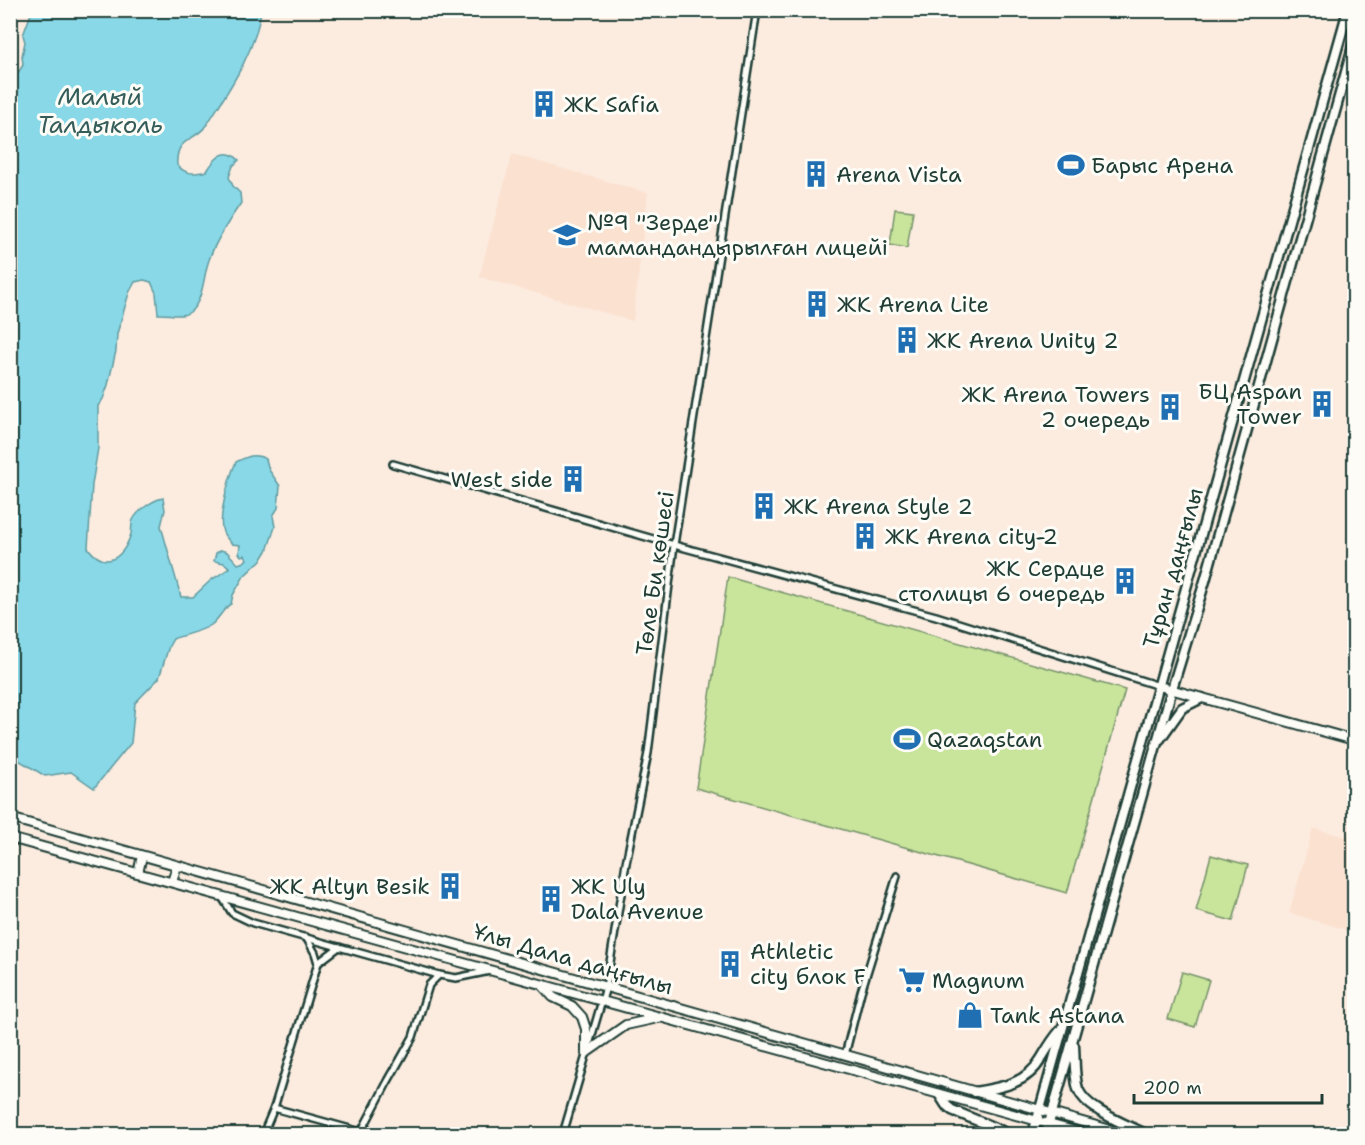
<svg xmlns="http://www.w3.org/2000/svg" width="1365" height="1145" viewBox="0 0 1365 1145" font-family="'Shantell Sans',sans-serif">
	<style>
		.built { fill: #fbe1d0 }
		.green { fill: #c9e59c; stroke: #749168; stroke-width: 1.5 }
		.water { fill: #89d8e7; stroke: #5f9a9f; stroke-width: 1.5 }
		.lines { fill: none; stroke-linecap: round; stroke-linejoin: round }
		.street-casing { stroke: #1f3d34; stroke-width: 10 }
		.secondary-casing { stroke: #1f3d34; stroke-width: 12 }
		.primary-casing { stroke: #1f3d34; stroke-width: 13 }
		.street { stroke: #fdfcf7; stroke-width: 5 }
		.secondary { stroke: #fdfcf7; stroke-width: 8 }
		.primary { stroke: #fdfcf7; stroke-width: 8 }
		.labels { text-anchor: middle; dominant-baseline: central; stroke-width: 6; stroke-linejoin: round; paint-order: stroke }
		.poi-label { font-size: 22px; fill: #1f3d34; stroke: #fdfcf7; text-anchor: start }
		.street-label { font-size: 22px; fill: #1f3d34; stroke: #fdfcf7 }
		.water-label { font-size: 24px; font-style: italic; fill: #345c58; stroke: #fdfcf7 }
	</style>
	<rect width="100%" height="100%" fill="#fcece0"/>
	<filter id="ink" filterUnits="userSpaceOnUse"><feTurbulence type="fractalNoise" baseFrequency=".0167" numOctaves="2"/><feDisplacementMap in="SourceGraphic" scale="12" xChannelSelector="R" yChannelSelector="G"/><feConvolveMatrix kernelMatrix="1 2 1 2 8 2 1 2 1" color-interpolation-filters="sRGB"/></filter>
	<g filter="url(#ink)">
		<g class="built">
			<path d="M512 154 648 193 633 321 479 277Z"/>
			<path d="M1313 828 1354 839V932L1289 913Z"/>
		</g>
		<g class="green">
			<path d="M895 209 913 211 907 248 890 245Z"/>
			<path d="M728 577 1125 690 1067 893 696 788Z"/>
			<path d="M1211 855 1248 865 1233 921 1196 911Z"/>
			<path d="M1182 972 1209 980 1195 1027 1168 1019Z"/>
		</g>
		<path class="water" d="M32 11H261C255 52 230 88 208 123 197 142 175 136 177 165 186 175 194 174 207 171 215 158 225 146 239 160L233 166 229 177 233 186 240 193 241 203C231 217 214 244 209 260 203 276 204 300 190 312 182 318 168 313 158 314L156 293 151 282 144 280 135 282 129 293 117 334 116 351 108 385 103 399 98 406V448L92 485 88 548C106 571 123 558 131 534 132 530 131 524 133 520 138 510 153 500 163 498L165 510 161 526 181 597H193L211 580 230 568 224 563 214 561 216 553 221 550 227 552 238 564 244 562 247 559 245 555 241 556 239 553 240 545 232 544C229 540 224 536 223 532 217 519 230 475 236 462 248 456 254 453 266 459L269 470 280 486 278 508 273 516 275 527 267 551 262 559 244 576 233 595 231 604C222 610 219 619 211 625 201 632 185 634 173 639L169 646 159 678 135 703 131 743 94 788 71 772 45 776 17 759H11L10 94 16 76 23 65 22 56 25 42 23 35Z"/>
		<g class="lines">
			<defs>
				<g id="street">
					<path d="M393 464 674 545 936 616 1159 686"/>
					<path d="M222 897 232 913 253 923 439 975"/>
					<path d="M306 937 315 953 318 963 339 947"/>
					<path d="M318 963 274 1108 361 1132"/>
					<path d="M845 1055 861 992 897 876"/>
					<path d="M263 1134 274 1108"/>
					<path d="M360 1134 387 1083 413 1037 429 985 439 975 456 978 490 971"/>
					<path d="M563 1134 606 987 626 863 648 753 674 545 757 10"/>
				</g>
				<g id="secondary">
					<path d="M1159 686 1354 740"/>
					<path d="M10 818 1125 1134"/>
					<path d="M10 838 1085 1134"/>
					<path d="M138 873 142 856"/>
					<path d="M172 882 177 866"/>
					<path d="M543 986 553 997 572 1006 582 1017 586 1029V1053"/>
					<path d="M586 1053 626 1025 658 1018"/>
				</g>
				<g id="primary">
					<path d="M1160 739 1182 708 1202 698"/>
					<path d="M1074 1046C1075 1059 1074 1076 1078 1089 1086 1110 1126 1124 1145 1134"/>
					<path d="M974 1092C1000 1088 1027 1084 1041 1059 1047 1049 1052 1040 1060 1031"/>
					<path d="M939 1094 946 1105 952 1110 1009 1134"/>
					<path d="M1033 1134 1348 10"/>
					<path d="M1046 1134 1172 689 1205 581 1354 43"/>
				</g>
			</defs>
			<use href="#street" class="street-casing"/>
			<use href="#secondary" class="secondary-casing"/>
			<use href="#primary" class="primary-casing"/>
			<use href="#street" class="street"/>
			<use href="#secondary" class="secondary"/>
			<use href="#primary" class="primary"/>
		</g>
	</g>
	<defs>
		<symbol id="building-bare" viewBox="-9 -9 18 18"><path d="M-4-6H4V6H1V3H-1V6H-4ZM-2.5-4.3h1.7v1.8h-1.7ZM.8-4.3h1.7v1.8H.8ZM-2.5-1h1.7V.8h-1.7ZM.8-1h1.7V.8H.8Z" fill="#1f6fb2" stroke="#fdfcf7" stroke-width="2.5" paint-order="stroke"/></symbol>
		<symbol id="stadium-bare" viewBox="-9 -9 18 18"><path d="M0-5a6.5 5 0 1 0 0 10a6.5 5 0 1 0 0-10ZM-3.5-1.8h7v3.6h-7Z" fill="#1f6fb2" stroke="#fdfcf7" stroke-width="2.5" paint-order="stroke"/></symbol>
		<symbol id="school-bare" viewBox="-9 -9 18 18"><path d="M0-5L7-2L0 1L-7-2ZM-4 1L0 2.5L4 1V4Q0 6-4 4Z" fill="#1f6fb2" stroke="#fdfcf7" stroke-width="2.5" paint-order="stroke"/></symbol>
		<symbol id="supermarket-bare" viewBox="-9 -9 18 18"><path d="M-6-5.5h2.5l.6 2H6L4.5 2H-2.5L-4.4-4H-6ZM-1.5 3.2a1.3 1.3 0 1 0 .1 0ZM3 3.2a1.3 1.3 0 1 0 .1 0Z" fill="#1f6fb2" stroke="#fdfcf7" stroke-width="2.5" paint-order="stroke"/></symbol>
		<symbol id="shop-bare" viewBox="-9 -9 18 18"><path d="M-5-2.5h2.3a2.7 3.5 0 0 1 5.4 0H5L5.5 6h-11ZM-1.5-2.5h3a1.5 2.3 0 0 0-3 0Z" fill="#1f6fb2" stroke="#fdfcf7" stroke-width="2.5" paint-order="stroke"/></symbol>
	</defs>
	<g fill-rule="evenodd">
		<use href="#building-bare" x="525" y="85" width="38" height="38"/>
		<use href="#stadium-bare" x="1052" y="146" width="38" height="38"/>
		<use href="#building-bare" x="797" y="155" width="38" height="38"/>
		<use href="#school-bare" x="548" y="216" width="38" height="38"/>
		<use href="#building-bare" x="798" y="285" width="38" height="38"/>
		<use href="#building-bare" x="888" y="321" width="38" height="38"/>
		<use href="#building-bare" x="1303" y="385" width="38" height="38"/>
		<use href="#building-bare" x="1151" y="388" width="38" height="38"/>
		<use href="#building-bare" x="554" y="460" width="38" height="38"/>
		<use href="#building-bare" x="745" y="487" width="38" height="38"/>
		<use href="#building-bare" x="846" y="517" width="38" height="38"/>
		<use href="#building-bare" x="1106" y="562" width="38" height="38"/>
		<use href="#stadium-bare" x="888" y="720" width="38" height="38"/>
		<use href="#building-bare" x="431" y="867" width="38" height="38"/>
		<use href="#building-bare" x="532" y="880" width="38" height="38"/>
		<use href="#building-bare" x="711" y="945" width="38" height="38"/>
		<use href="#supermarket-bare" x="893" y="961" width="38" height="38"/>
		<use href="#shop-bare" x="951" y="996" width="38" height="38"/>
	</g>
	<g class="labels">
		<g class="poi-label">
			<text x="564" y="104">ЖК Safia</text>
			<text x="1091" y="165">Барыс Арена</text>
			<text x="836" y="174">Arena Vista</text>
			<text x="587" y="222">№9 "Зерде"<tspan x="587" dy="25">мамандандырылған лицейі</tspan></text>
			<text x="837" y="304">ЖК Arena Lite</text>
			<text x="927" y="340">ЖК Arena Unity 2</text>
			<text x="1302" y="391" text-anchor="end">БЦ Aspan<tspan x="1302" dy="25">Tower</tspan></text>
			<text x="1150" y="394" text-anchor="end">ЖК Arena Towers<tspan x="1150" dy="25">2 очередь</tspan></text>
			<text x="553" y="479" text-anchor="end">West side</text>
			<text x="784" y="506">ЖК Arena Style 2</text>
			<text x="885" y="536">ЖК Arena city-2</text>
			<text x="1105" y="568" text-anchor="end">ЖК Сердце<tspan x="1105" dy="25">столицы 6 очередь</tspan></text>
			<text x="927" y="739">Qazaqstan</text>
			<text x="430" y="886" text-anchor="end">ЖК Altyn Besik</text>
			<text x="571" y="886">ЖК Uly<tspan x="571" dy="25">Dala Avenue</tspan></text>
			<text x="750" y="951">Athletic<tspan x="750" dy="25">city блок F</tspan></text>
			<text x="932" y="980">Magnum</text>
			<text x="990" y="1015">Tank Astana</text>
		</g>
		<g class="street-label">
			<text transform="translate(1173 568) rotate(-74)">Тұран даңғылы</text>
			<text transform="translate(655 573) rotate(-82)">Төле Би көшесі</text>
			<text transform="translate(573 959) rotate(16)">Ұлы Дала даңғылы</text>
		</g>
		<g class="water-label">
			<text x="100" y="97">Малый<tspan x="100" dy="28">Талдыколь</tspan></text>
		</g>
	</g>
	<rect width="1365" height="1145" fill="none" stroke="#fdfcf7" stroke-width="36"/>
	<rect x="18" y="18" width="1329" height="1109" fill="none" stroke="#1f3d34" stroke-width="2" filter="url(#ink)"/>
	<path d="M1134 1094v9h188v-9" fill="none" stroke="#1f3d34" stroke-width="3"/>
	<text x="1143" y="1094" font-size="18" fill="#1f3d34" stroke="#fdfcf7" stroke-width="4.5" paint-order="stroke">200 m</text>
</svg>
